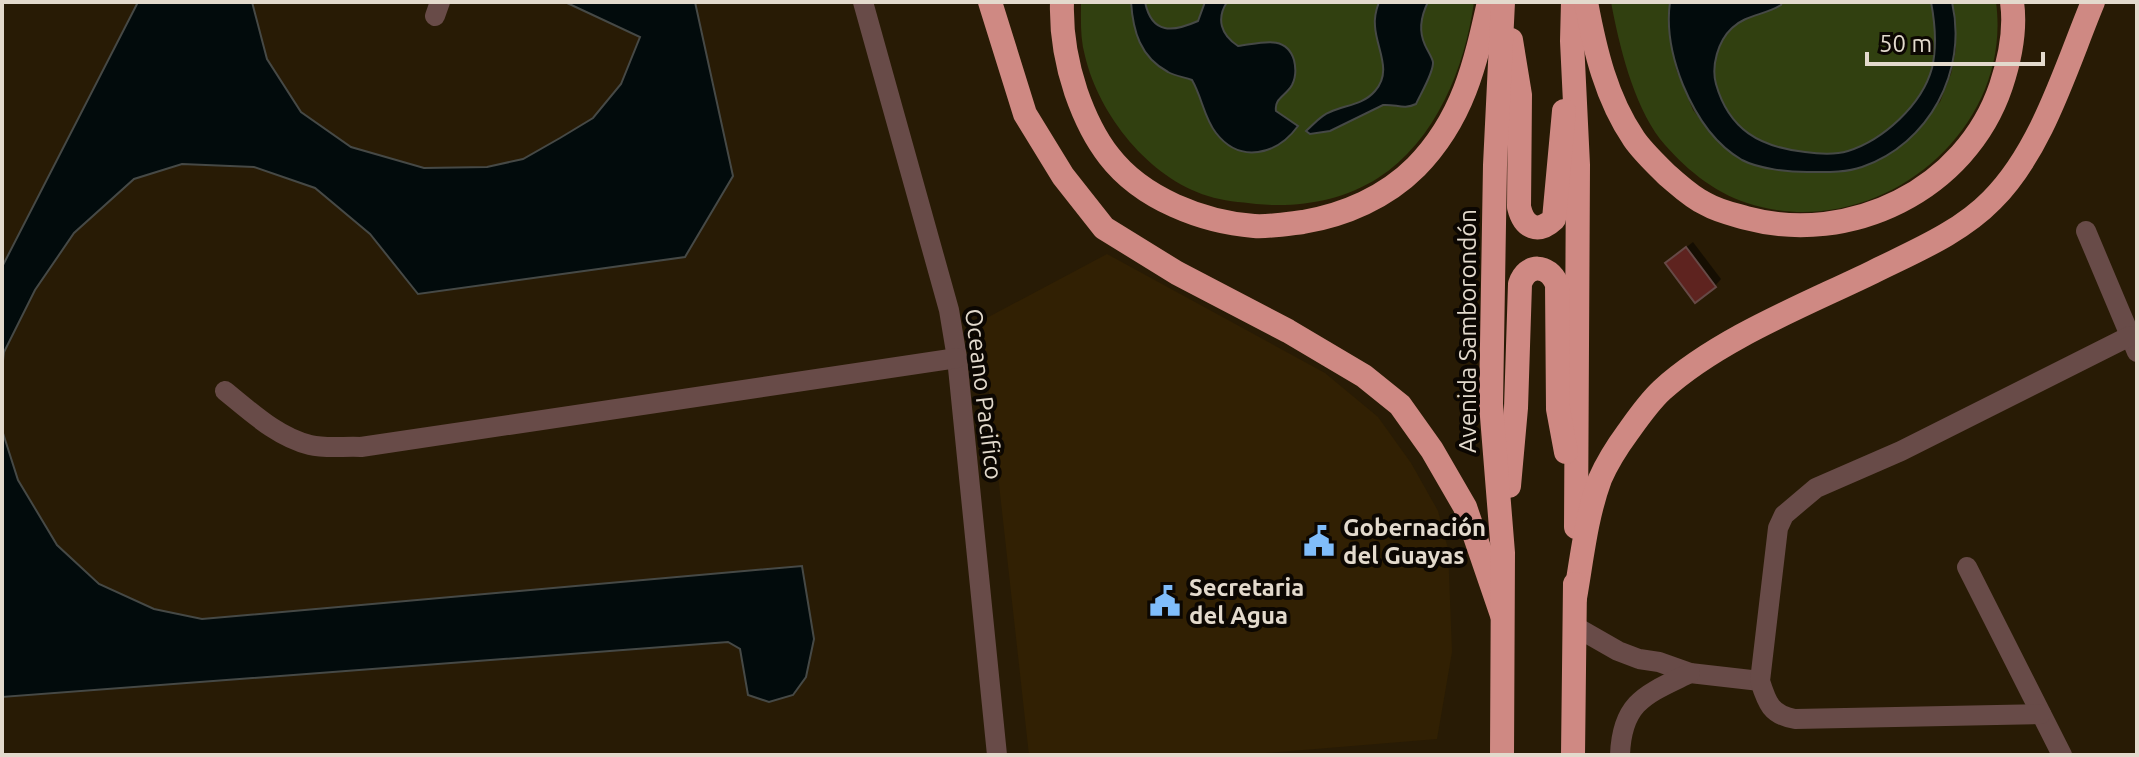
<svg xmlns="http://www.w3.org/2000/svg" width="2139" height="757" viewBox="0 0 2139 757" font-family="Ubuntu,sans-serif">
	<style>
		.built { fill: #312003 }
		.green { fill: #314010 }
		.water { fill: #020b0c; stroke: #464946; stroke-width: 2 }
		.shadow { fill: #0007 }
		.building { fill: #5e231f; stroke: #664946; stroke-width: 2 }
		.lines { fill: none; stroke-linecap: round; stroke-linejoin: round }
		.street { stroke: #684b48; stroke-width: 20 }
		.highway { stroke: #cf8983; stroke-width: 24 }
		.labels { text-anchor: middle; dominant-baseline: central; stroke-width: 8; stroke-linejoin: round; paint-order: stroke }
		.street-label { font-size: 24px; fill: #e3dacd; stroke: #0c0702 }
		.poi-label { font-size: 24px; font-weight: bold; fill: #e3dacd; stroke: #0c0702; text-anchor: start }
	</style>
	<rect width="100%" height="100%" fill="#281b05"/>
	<path class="built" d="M1107 254 1325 373 1378 417 1411 463 1438 511 1448 549 1452 652 1437 739 1241 755H1029L981 321Z"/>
	<g class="green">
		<path d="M1081 2H1474C1465 67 1436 141 1378 178 1342 201 1298 208 1256 204 1240 202 1223 201 1208 196 1149 178 1099 115 1085 56 1080 38 1081 20 1081 2Z"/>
		<path d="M1611 2H1670L1669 9 1676 69 1693 110 1717 140 1769 168 1794 172H1827L1858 169 1880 160 1940 102 1951 74 1956 49 1955 15 1952 2H1996C2014 135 1873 245 1747 203 1713 192 1683 167 1660 139 1633 103 1619 45 1611 2Z"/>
		<path d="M1782 2H1931C1935 23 1937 47 1932 68 1922 105 1883 140 1848 151 1813 162 1753 147 1730 117 1723 108 1719 95 1716 84 1711 66 1718 41 1731 28 1745 15 1765 15 1781 5Z"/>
	</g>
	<g class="water">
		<path d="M138 2H252L267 59 301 112 351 147 424 168 487 167 523 159 560 138 593 118 621 84 640 37 565 2H695L733 176 685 257 418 294 370 234 315 188 254 167 182 164 134 179 74 233 35 290 4 352 2 370V267Z"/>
		<path d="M1131 2H1145C1152 35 1173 32 1198 21L1205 2H1227C1216 19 1221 35 1238 46 1258 44 1286 33 1294 60 1296 68 1296 77 1292 85 1286 96 1274 98 1276 111L1298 126C1277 155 1240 164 1216 133 1204 118 1202 97 1192 80 1184 77 1175 76 1168 72 1140 57 1133 31 1131 2Z"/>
		<path d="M1379 2H1428C1421 16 1418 30 1425 45 1427 50 1432 57 1433 62 1434 72 1420 95 1416 104 1404 110 1396 104 1383 105L1330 131 1310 134 1306 131C1314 124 1321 115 1330 112 1345 105 1363 105 1375 91 1393 71 1376 48 1375 26 1374 17 1376 10 1379 2Z"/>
		<path d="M1670 2H1782L1781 5C1765 15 1745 15 1732 28 1718 41 1711 66 1716 84 1729 130 1760 147 1805 152 1819 154 1835 155 1848 151 1883 140 1922 105 1932 68 1937 47 1935 23 1931 2H1952C1968 71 1929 144 1862 167 1845 173 1825 172 1807 172 1789 172 1759 169 1742 160 1714 144 1695 114 1683 85 1673 60 1666 30 1670 2Z"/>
		<path d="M2 430 18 480 57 545 99 584 154 609 202 619 802 566 814 639 806 677 793 695 769 702 748 695 740 649 728 642 2 697Z"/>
	</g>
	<path class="shadow" d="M1693 242 1721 279 1715 286 1674 257Z"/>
	<path class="building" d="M1686 247 1716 287 1695 303 1665 263Z"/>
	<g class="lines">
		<g class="street">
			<path d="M863 2 949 310 957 358 997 755"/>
			<path d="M435 16 440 2"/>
			<path d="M2086 231 2137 352"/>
			<path d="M225 391C250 411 277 437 310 445 326 449 345 446 361 447L957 358"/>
			<path d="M1967 567 2062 755"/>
			<path d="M1576 627 1618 651 1639 659 1659 662 1690 673 1760 681"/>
			<path d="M2041 714 1795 719C1771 715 1767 703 1760 681L1778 528 1784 515 1816 488 1901 451 2130 336"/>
			<path d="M1620 755C1622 701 1647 694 1690 673"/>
		</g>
		<g class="highway">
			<path d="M990 2 1025 114 1063 176 1104 228 1177 273 1288 331 1364 376 1400 405 1432 450 1465 507 1502 615"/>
			<path d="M1062 2C1061 34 1066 62 1076 92 1084 115 1094 137 1109 156 1142 199 1203 222 1254 226 1270 227 1287 224 1303 222 1345 215 1386 197 1416 167 1463 119 1475 65 1489 2"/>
			<path d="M1573 2 1572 41 1578 165 1576 527"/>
			<path d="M1586 2C1595 50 1606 98 1634 139 1643 152 1656 164 1667 175 1679 185 1691 197 1706 204 1718 211 1732 214 1746 218 1850 246 1966 190 2001 86 2010 59 2016 30 2012 2"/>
			<path d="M1511 40 1520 95 1519 207C1524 228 1538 234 1554 219L1564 111"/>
			<path d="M1509 486 1516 408 1520 284C1527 263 1548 264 1557 284L1558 409 1566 452"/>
			<path d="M1575 598C1582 558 1586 517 1600 479 1607 463 1617 447 1628 432 1638 418 1649 402 1662 390 1718 339 1805 305 1873 272 1913 252 1960 233 1992 200 2042 150 2066 67 2093 2"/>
			<path d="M1502 755 1503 553 1491 404 1495 165 1503 2"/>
			<path d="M1573 755 1575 584"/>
		</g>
	</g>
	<defs>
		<symbol id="civic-bare" viewBox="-9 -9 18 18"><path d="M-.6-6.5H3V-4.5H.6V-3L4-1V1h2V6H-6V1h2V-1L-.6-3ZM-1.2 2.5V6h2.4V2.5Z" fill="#80bdfa" stroke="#0c0702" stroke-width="2.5" paint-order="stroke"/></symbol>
	</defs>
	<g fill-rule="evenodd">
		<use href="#civic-bare" x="1297" y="519" width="44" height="44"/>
		<use href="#civic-bare" x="1143" y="579" width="44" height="44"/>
	</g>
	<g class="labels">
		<g class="street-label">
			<text transform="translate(1467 331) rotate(-90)">Avenida Samborondón</text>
			<text transform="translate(984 394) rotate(83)">Oceano Pacifico</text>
		</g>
		<g class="poi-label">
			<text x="1343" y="527">Gobernación<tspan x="1343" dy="28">del Guayas</tspan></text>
			<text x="1189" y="587">Secretaria<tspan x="1189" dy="28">del Agua</tspan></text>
		</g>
	</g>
	<rect width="2139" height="757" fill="none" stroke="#e3dacd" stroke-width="8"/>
	<path d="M1867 52v12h176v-12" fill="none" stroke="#e3dacd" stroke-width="4"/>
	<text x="1879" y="52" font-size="24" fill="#e3dacd" stroke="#0c0702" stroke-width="6" paint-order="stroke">50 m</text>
</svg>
